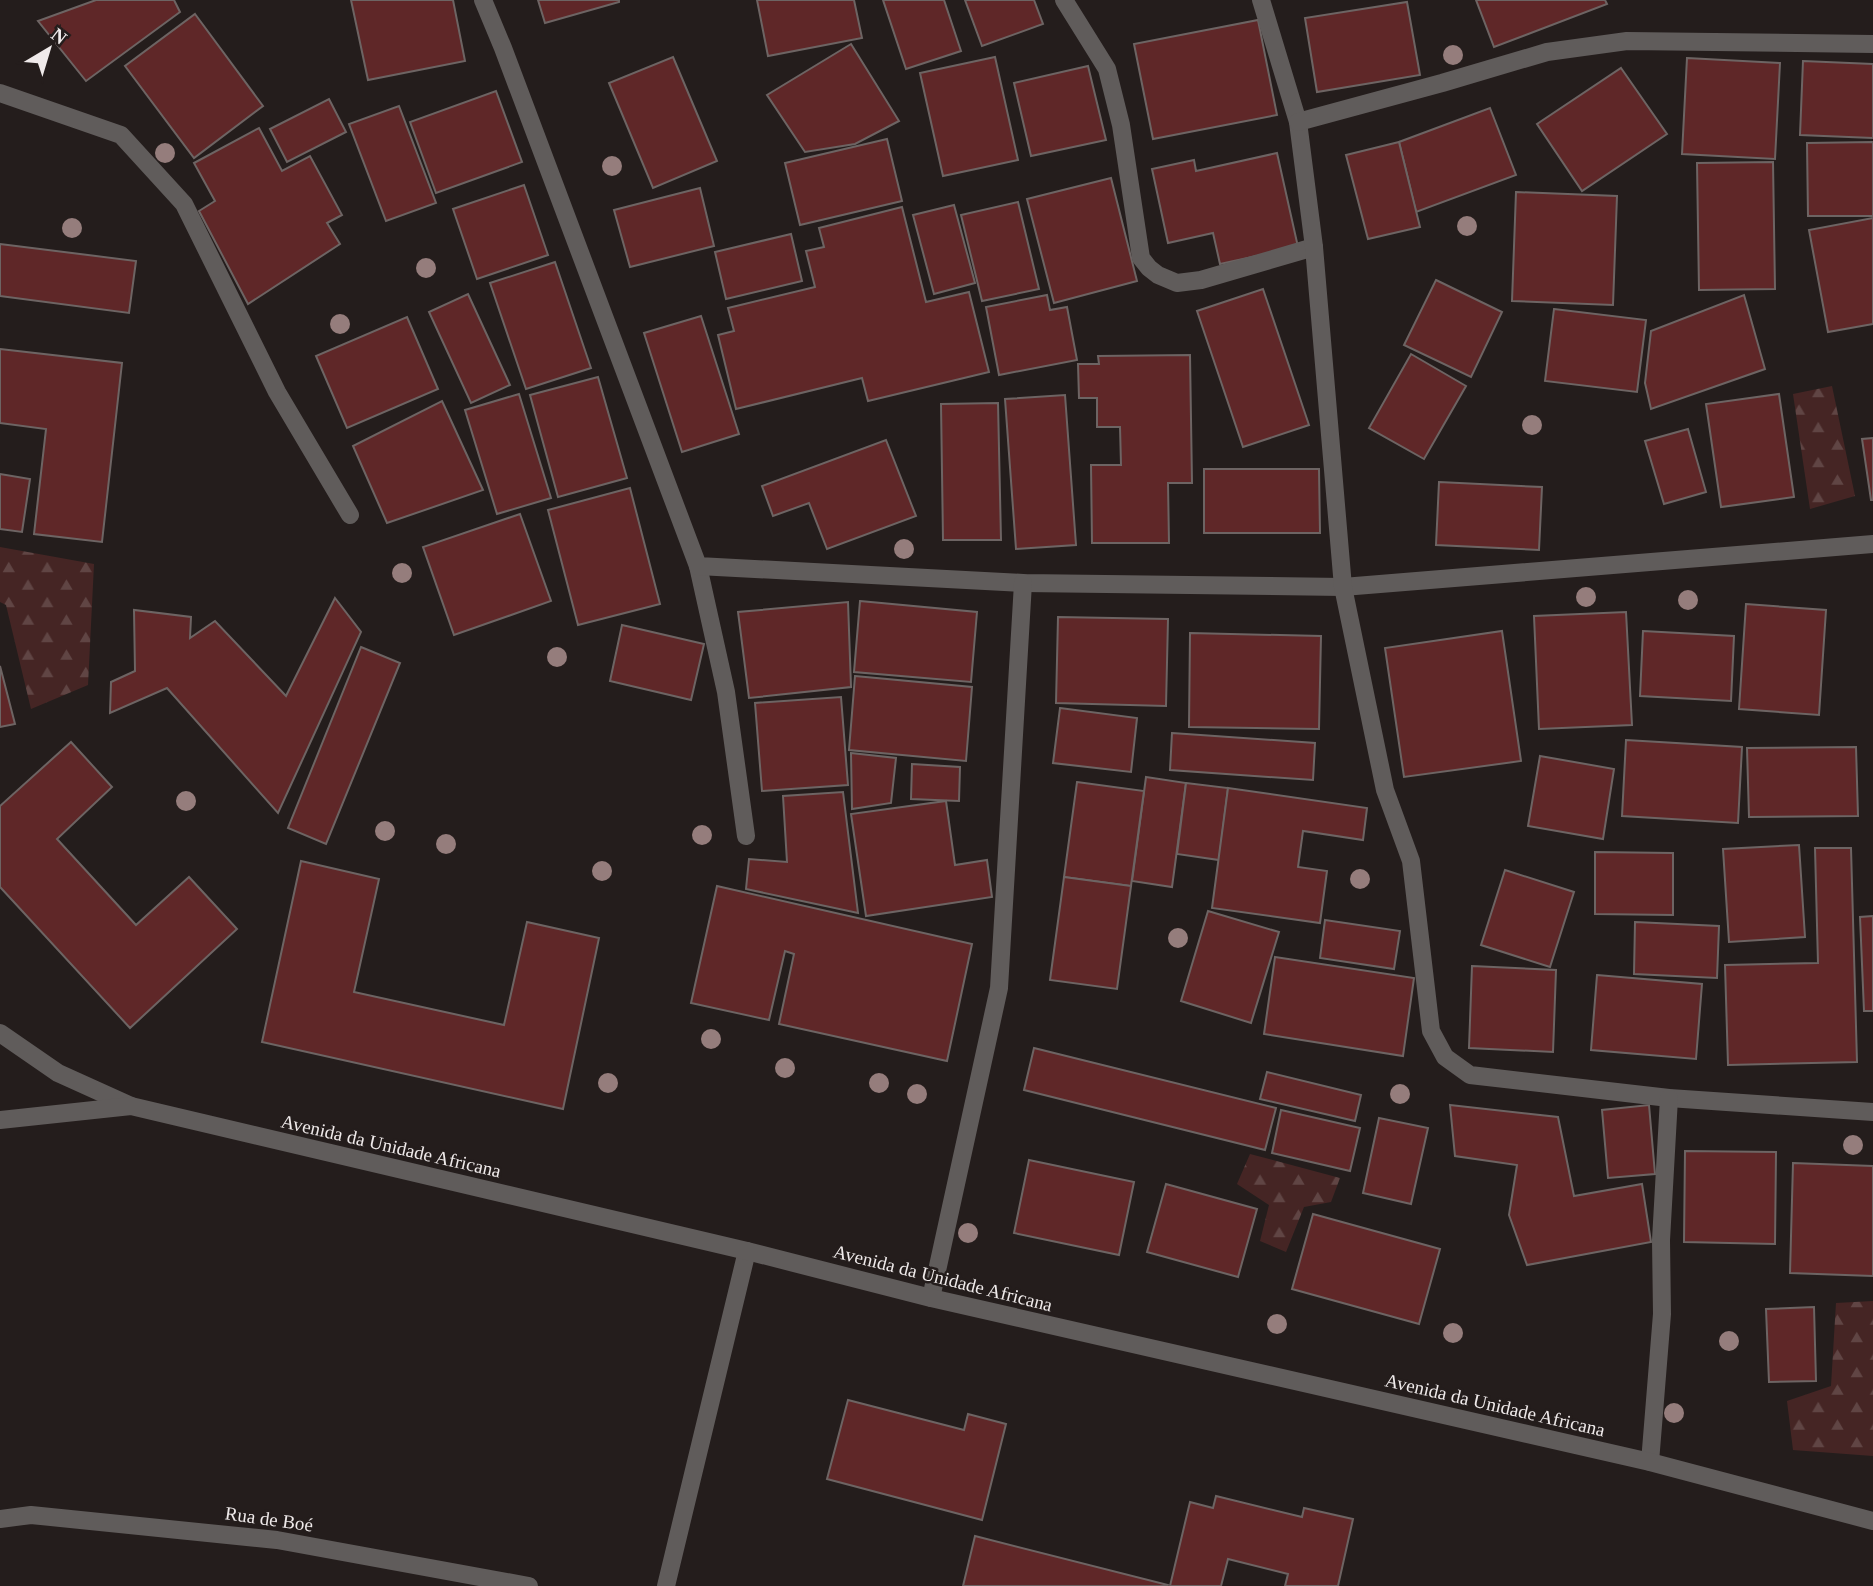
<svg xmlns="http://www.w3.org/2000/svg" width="1873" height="1586" viewBox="0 0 1873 1586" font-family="'Times New Roman',serif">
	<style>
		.forest { fill: url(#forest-firs) }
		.building { fill: #5f2728; stroke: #6d6463; stroke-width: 2 }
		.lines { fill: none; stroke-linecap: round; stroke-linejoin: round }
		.service { stroke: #605c5b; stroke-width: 18 }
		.minor { stroke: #605c5b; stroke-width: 18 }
		.tertiary { stroke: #605c5b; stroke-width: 18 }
		.tree { fill: #957d7c }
		.labels { text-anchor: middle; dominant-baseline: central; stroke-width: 5; stroke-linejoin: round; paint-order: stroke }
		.street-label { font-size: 19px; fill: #efeaea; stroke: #241d1c }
	</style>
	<defs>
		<pattern id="forest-firs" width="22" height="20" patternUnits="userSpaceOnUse" patternTransform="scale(1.75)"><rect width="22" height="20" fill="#452524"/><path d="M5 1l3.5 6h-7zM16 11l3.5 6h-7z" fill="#604544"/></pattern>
	</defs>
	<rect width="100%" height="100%" fill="#241d1c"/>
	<g class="forest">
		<path d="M1832 386 1855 496 1810 509 1793 394Z"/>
		<path d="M0 547 94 564 88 685 31 709 6 605 0 602Z"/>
		<path d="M1250 1154 1340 1178 1331 1202 1304 1207 1286 1252 1260 1241 1269 1205 1237 1184Z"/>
		<path d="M1873 1301V1456L1793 1450 1787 1401 1831 1386 1836 1303Z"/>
	</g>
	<g class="building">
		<path d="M96 0H174L180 12 86 81 38 21Z"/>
		<path d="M351 0H453L465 61 368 80Z"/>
		<path d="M538 0H619V2L545 23Z"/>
		<path d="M757 0H854L862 38 768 56Z"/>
		<path d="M883 0H944L961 51 906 69Z"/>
		<path d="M965 0H1034L1043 24 982 46Z"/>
		<path d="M1476 0H1605L1607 4 1494 47Z"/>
		<path d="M1407 2 1420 75 1317 92 1305 18Z"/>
		<path d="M195 14 263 106 194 158 125 66Z"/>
		<path d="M1258 20 1277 115 1153 139 1134 44Z"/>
		<path d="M851 44 899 121 855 144 805 152 767 95Z"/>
		<path d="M673 57 717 161 653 188 609 83Z"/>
		<path d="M995 57 1018 160 943 176 920 73Z"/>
		<path d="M1687 58 1780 63 1775 159 1682 154Z"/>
		<path d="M1803 61 1873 64V138L1800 135Z"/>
		<path d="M1088 66 1106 140 1031 156 1014 83Z"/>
		<path d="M1621 68 1667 134 1582 191 1537 124Z"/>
		<path d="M496 91 522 162 436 193 410 122Z"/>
		<path d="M329 99 346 132 287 162 270 129Z"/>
		<path d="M399 106 436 203 386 221 349 124Z"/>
		<path d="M1490 108 1516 175 1416 212 1399 142Z"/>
		<path d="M259 128 282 171 310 156 342 215 327 223 340 244 248 304 199 211 215 201 194 163Z"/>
		<path d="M887 139 902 201 800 225 785 163Z"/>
		<path d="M1399 142 1420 227 1368 239 1346 155Z"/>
		<path d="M1873 142V216H1808L1807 143Z"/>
		<path d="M1277 153 1298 247 1220 264 1213 233 1168 243 1152 169 1194 160 1196 171Z"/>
		<path d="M1773 162 1775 289 1699 290 1697 163Z"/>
		<path d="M1111 178 1137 281 1054 303 1027 199Z"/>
		<path d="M524 185 548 255 477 279 453 209Z"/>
		<path d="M700 188 714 246 630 267 614 210Z"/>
		<path d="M1516 192 1617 196 1613 305 1512 301Z"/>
		<path d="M1018 202 1039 289 982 301 961 215Z"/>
		<path d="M954 205 975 283 934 294 913 215Z"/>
		<path d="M902 207 926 302 969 292 989 372 868 401 862 378 736 409 718 335 734 331 728 308 815 287 806 251 824 247 819 228Z"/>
		<path d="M1873 218V324L1828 332 1809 230Z"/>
		<path d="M791 234 802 281 726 299 715 252Z"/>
		<path d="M0 244 136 261 129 313 0 296Z"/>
		<path d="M555 262 591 368 526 389 490 283Z"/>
		<path d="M1436 280 1502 312 1471 377 1404 345Z"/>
		<path d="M1263 289 1309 425 1243 447 1197 311Z"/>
		<path d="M468 294 510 385 471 403 429 312Z"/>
		<path d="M1047 295 1050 310 1067 307 1077 360 999 375 986 307Z"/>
		<path d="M1744 295 1765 369 1651 409 1645 383 1651 331Z"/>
		<path d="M1554 309 1646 320 1637 392 1545 381Z"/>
		<path d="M701 316 739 434 682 452 644 333Z"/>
		<path d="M407 317 438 389 347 428 316 356Z"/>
		<path d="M0 349 122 363 102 542 34 534 46 429 0 423Z"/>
		<path d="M1411 354 1466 386 1424 459 1369 428Z"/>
		<path d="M1190 355 1192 483H1168L1169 543H1092L1091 465H1121L1120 427H1097V398H1079L1078 364H1099L1098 356Z"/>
		<path d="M598 377 627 478 558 497 530 395Z"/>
		<path d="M519 394 551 498 497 514 465 410Z"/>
		<path d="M1779 394 1794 497 1721 507 1706 404Z"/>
		<path d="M1065 395 1076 545 1016 549 1005 399Z"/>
		<path d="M442 401 483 490 387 523 353 446Z"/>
		<path d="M998 403 1001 540H943L941 404Z"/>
		<path d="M1688 429 1706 492 1664 504 1645 441Z"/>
		<path d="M1873 438V500H1871L1862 439Z"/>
		<path d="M886 440 916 516 827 549 809 503 773 516 762 486Z"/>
		<path d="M1204 469H1319L1320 533H1204Z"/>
		<path d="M0 474 30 479 22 532 0 529Z"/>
		<path d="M1439 482 1542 487 1539 550 1436 545Z"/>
		<path d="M630 488 660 604 578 625 548 510Z"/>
		<path d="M520 514 551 601 454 635 423 547Z"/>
		<path d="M335 598 361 632 278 813 167 688 110 713 111 682 135 671 134 610 191 617 190 638 215 621 286 696Z"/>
		<path d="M860 601 977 612 971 682 854 672Z"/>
		<path d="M848 602 851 687 749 698 738 612Z"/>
		<path d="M1746 604 1826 610 1819 715 1739 709Z"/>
		<path d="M1626 612 1632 725 1539 729 1534 616Z"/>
		<path d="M1058 617 1168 619 1166 706 1056 703Z"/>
		<path d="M622 625 704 644 691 700 610 681Z"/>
		<path d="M1502 631 1521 761 1404 777 1385 648Z"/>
		<path d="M1643 631 1734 636 1731 701 1640 696Z"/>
		<path d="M1190 633 1321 636 1319 729 1189 727Z"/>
		<path d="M361 647 400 663 326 844 288 828Z"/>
		<path d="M0 666 15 724 0 727Z"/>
		<path d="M855 676 972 687 966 761 849 750Z"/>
		<path d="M841 697 848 785 762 791 755 703Z"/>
		<path d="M1060 708 1137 718 1131 772 1053 763Z"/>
		<path d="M1172 733 1315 743 1313 780 1170 770Z"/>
		<path d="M1626 740 1742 747 1738 823 1622 816Z"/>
		<path d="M71 742 112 787 57 839 136 925 189 877 237 929 130 1028 0 887V806Z"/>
		<path d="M1856 747 1858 816 1749 817 1747 748Z"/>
		<path d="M851 753 896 758 891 803 852 809Z"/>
		<path d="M1540 756 1614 769 1603 839 1528 826Z"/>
		<path d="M912 764 960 767 959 801 911 799Z"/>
		<path d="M1146 777 1186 783 1172 887 1132 881Z"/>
		<path d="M1077 782 1144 791 1131 886 1064 877Z"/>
		<path d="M1186 783 1228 788 1219 860 1177 854Z"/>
		<path d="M1228 788 1367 808 1363 840 1303 831 1298 867 1327 871 1320 923 1212 908Z"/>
		<path d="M843 792 858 913 746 889 749 859 787 862 783 796Z"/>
		<path d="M946 801 955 865 987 860 992 897 866 916 851 814Z"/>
		<path d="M1799 845 1805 937 1729 942 1723 849Z"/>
		<path d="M1815 848H1851L1857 1062 1728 1065 1725 965 1818 963Z"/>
		<path d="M1595 852 1673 853V915L1595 914Z"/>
		<path d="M301 861 379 879 354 992 504 1025 527 922 599 938 563 1109 262 1042Z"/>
		<path d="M1505 870 1574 892 1550 967 1481 945Z"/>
		<path d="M1064 877 1131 886 1117 989 1050 980Z"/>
		<path d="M717 886 972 944 947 1061 779 1024 794 954 785 951 769 1020 691 1003Z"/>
		<path d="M1208 911 1279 932 1251 1023 1181 1001Z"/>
		<path d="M1873 916V1011H1864L1860 917Z"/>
		<path d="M1325 920 1400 931 1394 969 1320 958Z"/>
		<path d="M1635 922 1719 926 1717 978 1634 974Z"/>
		<path d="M1275 957 1414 978 1403 1056 1264 1034Z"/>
		<path d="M1472 966 1556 970 1553 1052 1469 1048Z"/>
		<path d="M1597 975 1702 984 1696 1059 1591 1050Z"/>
		<path d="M1034 1048 1276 1108 1265 1150 1024 1090Z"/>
		<path d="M1267 1072 1361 1095 1355 1121 1260 1099Z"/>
		<path d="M1450 1105 1558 1117 1574 1196 1642 1184 1651 1242 1527 1265 1509 1215 1517 1165 1455 1156Z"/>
		<path d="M1649 1105 1655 1174 1608 1178 1602 1110Z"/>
		<path d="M1281 1110 1360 1128 1350 1171 1272 1153Z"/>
		<path d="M1379 1118 1428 1128 1411 1204 1363 1193Z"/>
		<path d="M1685 1151 1776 1152 1775 1244 1684 1242Z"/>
		<path d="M1029 1160 1134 1182 1119 1255 1014 1233Z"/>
		<path d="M1793 1163 1873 1166V1276L1790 1273Z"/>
		<path d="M1166 1184 1257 1209 1238 1277 1147 1252Z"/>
		<path d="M1313 1214 1440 1249 1419 1324 1292 1289Z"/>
		<path d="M1814 1307 1816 1381 1769 1382 1766 1309Z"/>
		<path d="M848 1400 964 1430 968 1414 1006 1424 982 1520 827 1479Z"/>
		<path d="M1216 1496 1302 1517 1304 1508 1353 1519 1338 1586H1285L1288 1574 1228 1559 1221 1586H1170L1190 1502 1213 1508Z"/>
		<path d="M975 1536 1168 1585 1167 1586H963Z"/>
	</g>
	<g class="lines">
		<g class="service">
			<path d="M0 93 121 135 184 204 277 392 350 515"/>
			<path d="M698 566 726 692 746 836"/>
		</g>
		<g class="minor">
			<path d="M483 0 503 48 698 566 1023 583 1343 587 1873 544"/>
			<path d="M1064 0 1107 69 1121 125 1141 258 1149 268 1158 275 1177 283 1201 280 1314 247"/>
			<path d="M1261 0 1298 122 1314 247 1343 587 1385 790 1411 861 1431 1031 1445 1057 1470 1075 1669 1098 1873 1112"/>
			<path d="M1298 122 1442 83 1547 52 1627 41 1873 44"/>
			<path d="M931 1298 999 988 1023 583"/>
			<path d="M1650 1462 1662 1314 1661 1240 1669 1098"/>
			<path d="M0 1519 31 1515 277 1540 529 1586"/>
			<path d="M666 1586 747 1251"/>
		</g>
		<g class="tertiary">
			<path d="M0 1033 58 1073 131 1106"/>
			<path d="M0 1120 131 1106 747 1251 931 1298 1650 1462 1873 1521"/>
		</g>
	</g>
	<g class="tree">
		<circle cx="1453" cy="55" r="10"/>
		<circle cx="165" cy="153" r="10"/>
		<circle cx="612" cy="166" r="10"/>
		<circle cx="1467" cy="226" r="10"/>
		<circle cx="72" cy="228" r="10"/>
		<circle cx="426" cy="268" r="10"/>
		<circle cx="340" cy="324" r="10"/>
		<circle cx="1532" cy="425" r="10"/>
		<circle cx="904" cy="549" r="10"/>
		<circle cx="402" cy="573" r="10"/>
		<circle cx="1586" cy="597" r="10"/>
		<circle cx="1688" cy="600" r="10"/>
		<circle cx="557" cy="657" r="10"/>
		<circle cx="186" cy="801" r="10"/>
		<circle cx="385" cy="831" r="10"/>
		<circle cx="702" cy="835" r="10"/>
		<circle cx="446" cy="844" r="10"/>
		<circle cx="602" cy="871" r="10"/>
		<circle cx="1360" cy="879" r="10"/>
		<circle cx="1178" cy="938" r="10"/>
		<circle cx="711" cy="1039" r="10"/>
		<circle cx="785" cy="1068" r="10"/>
		<circle cx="608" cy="1083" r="10"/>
		<circle cx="879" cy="1083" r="10"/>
		<circle cx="917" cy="1094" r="10"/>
		<circle cx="1400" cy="1094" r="10"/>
		<circle cx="1853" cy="1145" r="10"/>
		<circle cx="968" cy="1233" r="10"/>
		<circle cx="1277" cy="1324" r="10"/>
		<circle cx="1453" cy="1333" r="10"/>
		<circle cx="1729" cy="1341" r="10"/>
		<circle cx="1674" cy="1413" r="10"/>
	</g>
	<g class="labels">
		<g class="street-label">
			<text transform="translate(391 1146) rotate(13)">Avenida da Unidade Africana</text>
			<text transform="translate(943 1278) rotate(14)">Avenida da Unidade Africana</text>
			<text transform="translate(1495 1405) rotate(13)">Avenida da Unidade Africana</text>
			<text transform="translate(269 1519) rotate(8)">Rua de Boé</text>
		</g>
	</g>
	<g transform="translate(49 49) rotate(38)" stroke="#241d1c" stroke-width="5" paint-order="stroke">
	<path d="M0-5L12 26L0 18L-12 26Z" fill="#efeaea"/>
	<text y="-10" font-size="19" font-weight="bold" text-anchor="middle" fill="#efeaea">N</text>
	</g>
</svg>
